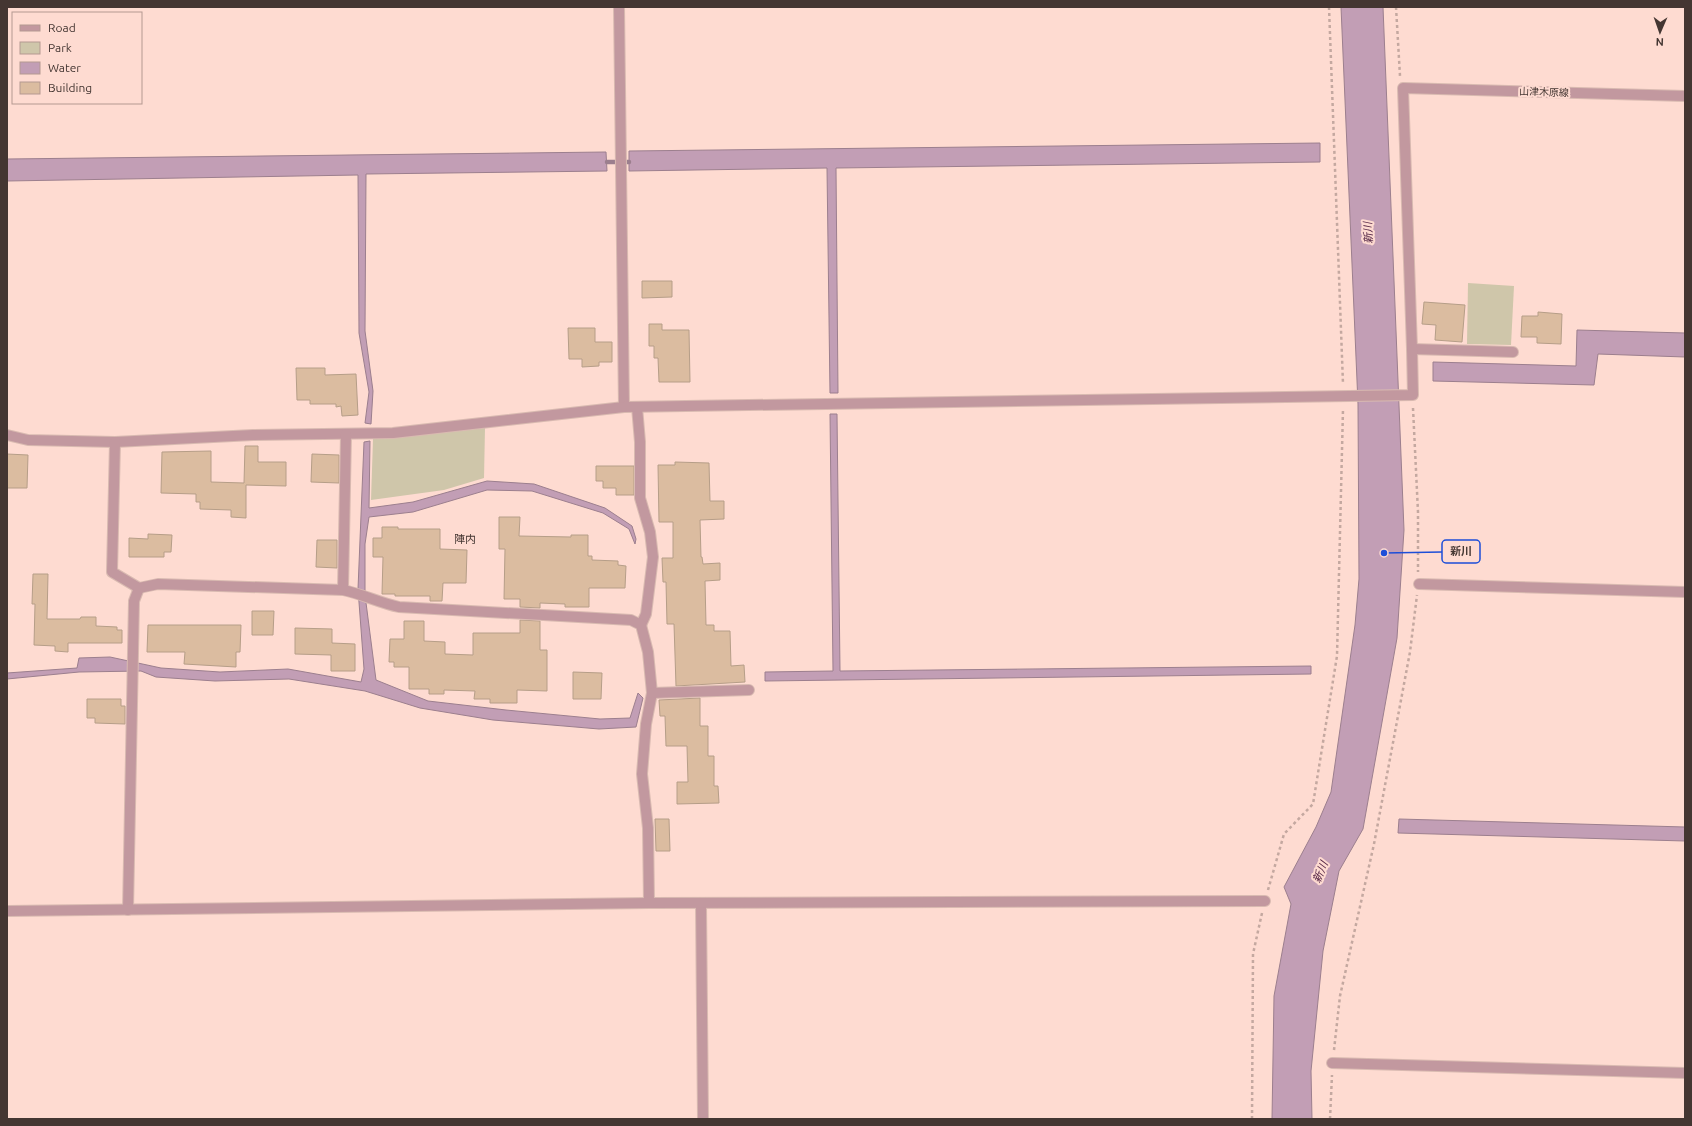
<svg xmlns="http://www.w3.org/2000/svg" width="1692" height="1126" viewBox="0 0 1692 1126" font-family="Ubuntu,'Noto Sans JP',sans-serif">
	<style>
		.green { fill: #cfc6aa }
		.water { fill: #c29eb5; stroke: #9c7f8e }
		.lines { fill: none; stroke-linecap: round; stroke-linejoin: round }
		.stream { stroke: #9c7f8e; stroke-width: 4.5 }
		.building { fill: #dbbca0; stroke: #b69e88 }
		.minor-casing { stroke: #d9bab1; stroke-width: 12 }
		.path { stroke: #c4a8a0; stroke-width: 2.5; stroke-dasharray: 3 3; stroke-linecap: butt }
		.minor { stroke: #c2989f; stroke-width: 10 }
		.labels { text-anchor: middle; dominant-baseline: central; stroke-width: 4; stroke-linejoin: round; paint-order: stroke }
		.street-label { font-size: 10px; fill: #443632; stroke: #fedbd1 }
		.water-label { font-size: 11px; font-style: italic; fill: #542545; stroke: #fedbd1 }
		.neighbourhood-label { font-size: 11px; fill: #443632; stroke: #fedbd1 }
		.leader { fill: none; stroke: #1d4ed8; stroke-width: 1.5 }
		.callout-dot { fill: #1d4ed8; stroke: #fedbd1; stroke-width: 1.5 }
		.callout { fill: #fedbd1; stroke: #1d4ed8; stroke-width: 1.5 }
		.callout-label { font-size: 11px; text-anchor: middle; font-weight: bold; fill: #443632 }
	</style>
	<rect width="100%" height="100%" fill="#fedbd1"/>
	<g class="green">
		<path d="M1468 283 1514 286 1511 345 1467 344Z"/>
		<path d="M485 428 484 478 444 490 371 500 373 439Z"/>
	</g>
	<g class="water">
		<path d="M1341 7H1383L1404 530 1397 638 1363 829 1339 871 1323 951 1311 1071 1312 1119H1272L1274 996 1291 904 1284 887 1316 827 1331 792 1355 625 1359 579 1358 404Z"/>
		<path d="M1320 143V162L836 168 838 393H830L827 168 629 171V151Z"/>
		<path d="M606 152 607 171 366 174 365 331 373 391 371 424 365 423 369 392 359 333 358 175 7 181V159Z"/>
		<path d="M1577 330 1685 333V357L1598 354 1594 385 1433 381V362L1576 366Z"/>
		<path d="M830 414H837L840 671 1311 666V674L765 681V672L833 671Z"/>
		<path d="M370 441 369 508 413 502 487 481 534 484 605 508 632 526 636 539 635 544 629 529 603 513 532 491 487 490 413 512 369 517 365 544V595L376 680 428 701 506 710 600 719 630 718 638 693 643 698 636 727 599 729 493 720 420 708 365 691 289 679 215 681 156 677 141 671 79 672 7 679V673L77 668 79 658 110 657 161 668 220 672 288 669 361 682 364 669 358 589 364 442Z"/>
		<path d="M1399 819 1685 827V841L1398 833Z"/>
	</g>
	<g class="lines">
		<path class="stream" d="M607 162H629"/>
	</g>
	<g class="building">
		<path d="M642 281H672V297L642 298Z"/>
		<path d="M1424 302 1465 305 1462 342 1435 340 1436 325 1422 324Z"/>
		<path d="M1538 312 1562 314 1561 344 1537 343V337H1521L1522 316H1538Z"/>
		<path d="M649 324H662V330H689L690 382H659L658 358H654V346H649Z"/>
		<path d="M568 328H595V342H612V362H599V366L582 367V359H569Z"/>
		<path d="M296 368H325V375L356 374 358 415 342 416 341 406 336 407V404H310V400H297Z"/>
		<path d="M245 446H258V462H286V486L246 485V518L231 517V510L200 509V502H196V494L161 493 162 452 211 451V482L244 483Z"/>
		<path d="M7 454 28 455 27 488H7Z"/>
		<path d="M312 454 339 455V483L311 482Z"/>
		<path d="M675 462 709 463 710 501H724V519L700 520 701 557H702L703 564 720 563V580L705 581 706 625H714V631H730L731 666 744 665 745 682 676 686 674 624H667L666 582H663L662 558H673V522H659L658 465H675Z"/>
		<path d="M596 466H634V495H616V488H603V481H596Z"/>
		<path d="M499 517H520L519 536 571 537V535H588V556H592V560L618 561V565L626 566 625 588H589V607H565V604L540 603V608L520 607V599H504L505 549H499Z"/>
		<path d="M382 527H398V529H440V549L467 550 466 583H443L442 601H430V596H395V594H382L383 557H373V538H382Z"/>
		<path d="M148 534 172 535 171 552H164V557H129V538L148 539Z"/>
		<path d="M317 540H337V568L316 567Z"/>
		<path d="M33 574H48L47 619H80L81 617H96V626L117 627V630H122V643H68V652L55 651V646L34 645 35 604H32Z"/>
		<path d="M252 611H274L273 635H252Z"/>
		<path d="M520 620 540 621V650H547V691L517 690V703H490V699H474L475 691 444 690V694H429V689H409V667H394V662H389L390 639H404V621H424V641L445 642V654L473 655V633H520Z"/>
		<path d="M148 625H241L240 652H236V667L184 664 185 652H147Z"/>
		<path d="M295 628 332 629V643L355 644V671H331V655L295 654Z"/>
		<path d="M573 672 602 673 601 699H573Z"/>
		<path d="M700 698V726H708V756H714V786H718L719 803 677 804V782H688L687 746H666L665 716H660L659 700Z"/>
		<path d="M87 699H121V706H125V724L95 723V718H87Z"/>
		<path d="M655 819H669L670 851H656Z"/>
	</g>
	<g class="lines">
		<defs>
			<g id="minor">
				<path d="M619 7 624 407"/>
				<path d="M1412 349 1513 352"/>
				<path d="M637 407 640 442V498L650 532 653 557 646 614 641 625"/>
				<path d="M7 435 28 440 115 442 253 435 393 433 624 407 1413 395 1412 349 1403 88 1685 96"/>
				<path d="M115 442 112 572 139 588 158 584 343 590C362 594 380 603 399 607L631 620 641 625 648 652 652 693 646 724 642 774 648 828 649 903"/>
				<path d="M1419 584 1685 592"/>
				<path d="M343 590 346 434"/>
				<path d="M652 693 749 690"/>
				<path d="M701 904 703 1119"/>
				<path d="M128 910 134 601 139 588"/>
				<path d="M7 911 649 903 1265 901"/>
				<path d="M1332 1063 1685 1073"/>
			</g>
		</defs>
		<use href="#minor" class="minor-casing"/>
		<g class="path">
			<path d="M1329 7 1343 384"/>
			<path d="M1396 7 1400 76"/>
			<path d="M1413 408 1418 512V572"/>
			<path d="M1268 890 1284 834 1313 804 1337 656 1343 409"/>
			<path d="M1334 1050 1340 996 1374 844 1410 652 1417 595"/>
			<path d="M1252 1119 1253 954 1262 913"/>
			<path d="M1330 1119 1332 1075"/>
		</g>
		<use href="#minor" class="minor"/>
	</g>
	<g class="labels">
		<g class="street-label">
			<text transform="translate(1544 92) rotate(2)">山津木原線</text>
		</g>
		<g class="water-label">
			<text transform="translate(1368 233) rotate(-93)">新川</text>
			<text transform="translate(1320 872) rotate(-67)">新川</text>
		</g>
		<g class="neighbourhood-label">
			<text x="465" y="539">陣内</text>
		</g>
	</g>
	<path class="leader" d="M1384 553L1442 552"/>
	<circle class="callout-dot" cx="1384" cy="553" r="4"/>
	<rect class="callout" x="1442" y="540" width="38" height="23" rx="4"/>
	<g class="callout-label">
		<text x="1461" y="555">新川</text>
	</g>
	<rect width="1692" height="1126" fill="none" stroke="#443632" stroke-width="16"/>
	<rect x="12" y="12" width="130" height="92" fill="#fedbd1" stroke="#b49991"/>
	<rect x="20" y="25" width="20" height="6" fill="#c2989f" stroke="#b49991"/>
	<text x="48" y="32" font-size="12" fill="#443632">Road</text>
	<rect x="20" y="42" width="20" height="12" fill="#cfc6aa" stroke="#b49991"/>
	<text x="48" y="52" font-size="12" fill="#443632">Park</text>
	<rect x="20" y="62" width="20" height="12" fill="#c29eb5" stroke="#b49991"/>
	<text x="48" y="72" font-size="12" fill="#443632">Water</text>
	<rect x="20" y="82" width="20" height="12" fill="#dbbca0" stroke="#b49991"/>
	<text x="48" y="92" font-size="12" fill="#443632">Building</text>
	<g transform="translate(1660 32) rotate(182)" stroke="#fedbd1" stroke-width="3" paint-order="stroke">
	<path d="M0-3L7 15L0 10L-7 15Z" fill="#443632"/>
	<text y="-6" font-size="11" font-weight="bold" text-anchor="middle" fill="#443632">N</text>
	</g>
</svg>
